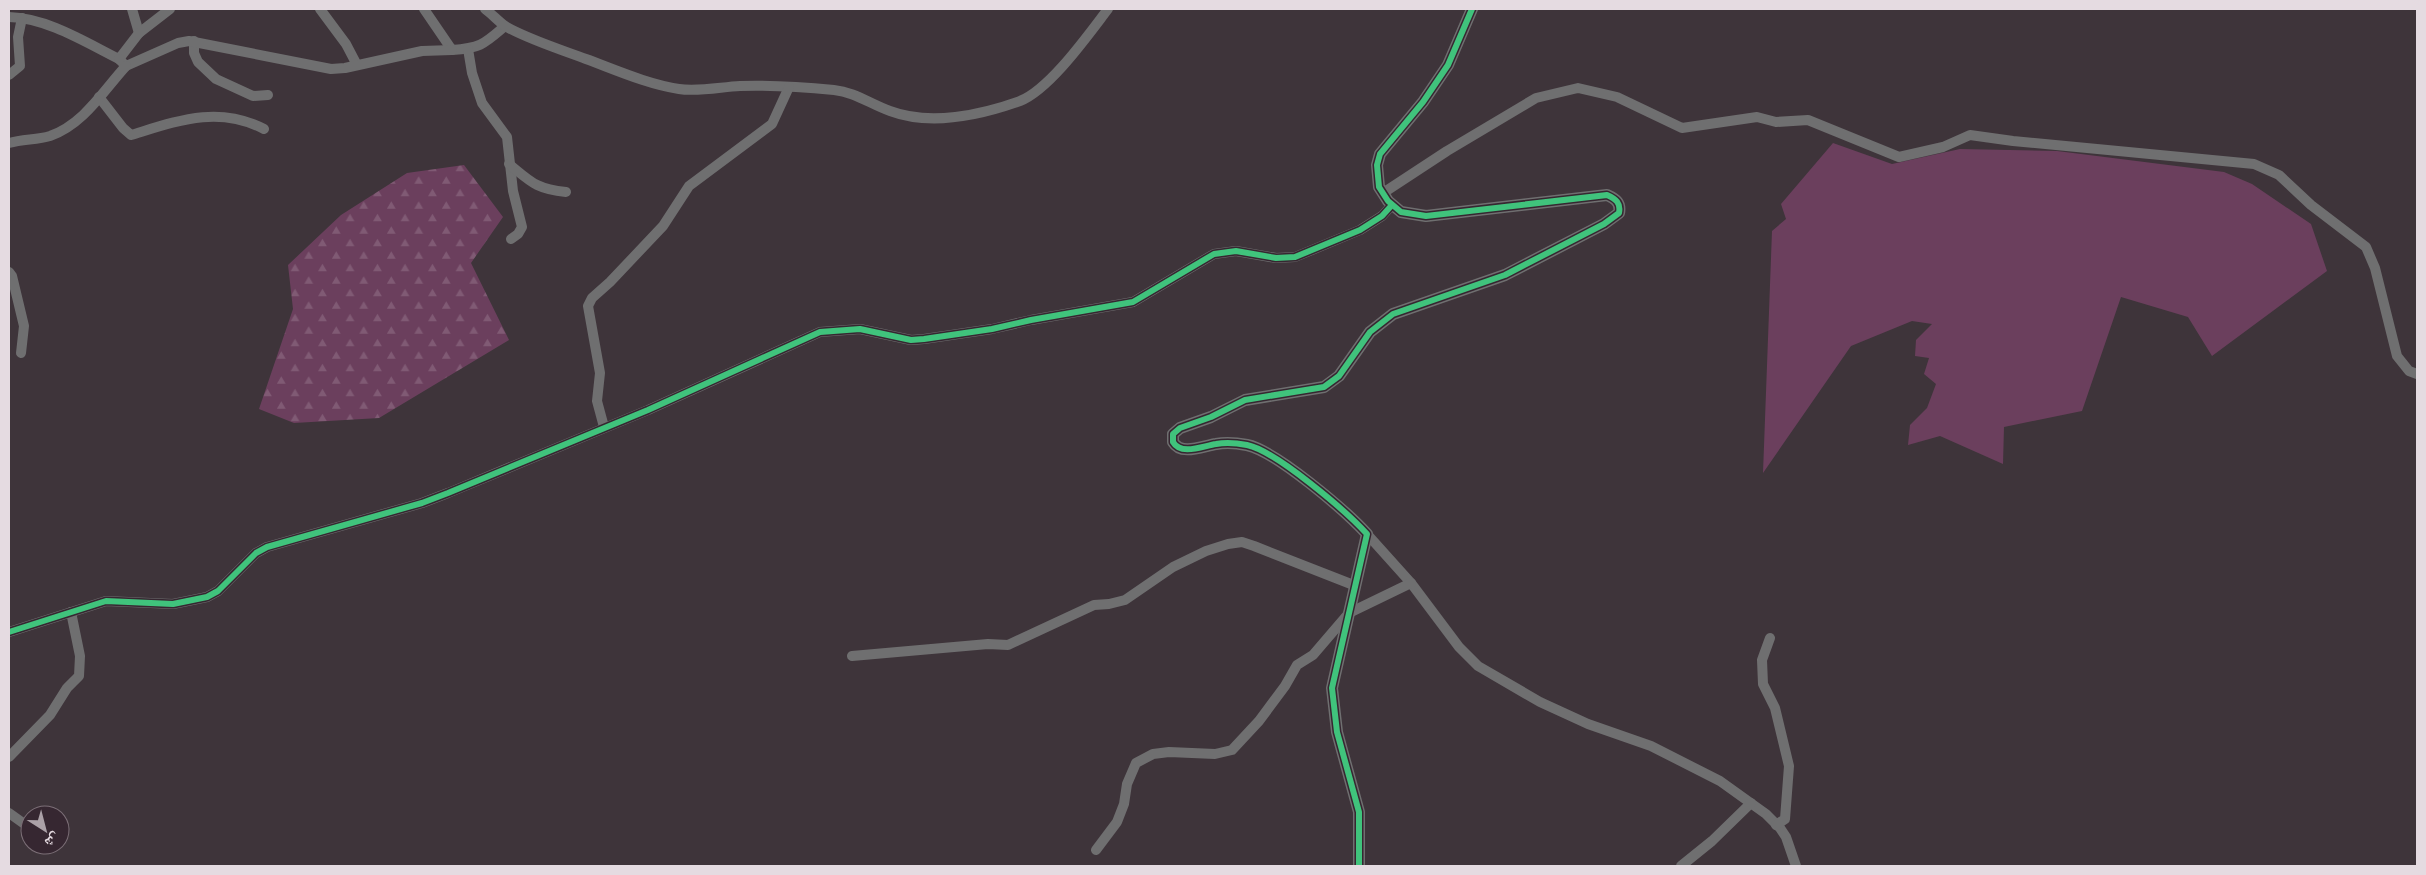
<svg xmlns="http://www.w3.org/2000/svg" width="2426" height="875" viewBox="0 0 2426 875" font-family="'Roboto Condensed','Noto Naskh Arabic',sans-serif">
	<style>
		.grass { fill: #6b3f5d }
		.forest { fill: url(#forest-firs) }
		.lines { fill: none; stroke-linecap: round; stroke-linejoin: round }
		.minor { stroke: #6f6f70; stroke-width: 10 }
		.tertiary { stroke: #6f6f70; stroke-width: 12 }
		.cycleway-casing { stroke: #362731; stroke-width: 9 }
		.cycleway { stroke: #40c37c; stroke-width: 6 }
	</style>
	<defs>
		<pattern id="forest-firs" width="22" height="20" patternUnits="userSpaceOnUse" patternTransform="scale(1.25)"><rect width="22" height="20" fill="#6b3f5d"/><path d="M5 1l3.5 6h-7zM16 11l3.5 6h-7z" fill="#805a74"/></pattern>
	</defs>
	<rect width="100%" height="100%" fill="#3e343a"/>
	<path class="grass" d="M1833 143 1892 164 1960 149 2057 151 2224 172 2252 184 2311 224 2327 271 2212 356 2188 317 2121 297 2082 411 2004 427 2003 464 1940 436 1908 445 1910 425 1927 408 1936 384 1924 374 1929 358 1915 356 1916 340 1932 324 1912 321 1851 346 1763 473 1772 231 1786 219 1781 204Z"/>
	<path class="forest" d="M464 165 503 217 471 263 509 340 379 418 294 423 259 409 293 309 288 265 341 215 407 173Z"/>
	<g class="lines">
		<g class="minor">
			<path d="M132 9 139 33"/>
			<path d="M320 9 346 44 357 65"/>
			<path d="M424 9 452 50C481 48 484 44 505 26"/>
			<path d="M485 9C492 14 498 21 505 26 527 39 562 50 586 59 616 70 647 84 679 89 698 92 721 87 740 86 771 85 803 87 834 90 855 92 870 104 890 111 930 126 981 115 1020 101 1050 89 1088 35 1108 9"/>
			<path d="M9 17C47 18 85 42 119 59L139 33 170 9"/>
			<path d="M194 41V53L198 62 216 79 253 96 268 95"/>
			<path d="M468 49 472 73 482 103 507 137 513 191 522 227 518 234 511 239"/>
			<path d="M119 59 126 66 178 43 189 41 331 69 345 68 422 51 452 50"/>
			<path d="M9 75 20 66 18 37 22 18"/>
			<path d="M99 97 123 128 131 135C177 121 218 105 264 129"/>
			<path d="M9 143C23 139 37 140 50 136 84 124 103 91 126 66"/>
			<path d="M509 164C531 182 536 189 566 192"/>
			<path d="M1383 193 1447 151 1536 98 1578 88 1617 97 1682 128 1757 117 1776 122 1808 120 1899 157 1943 147 1970 135 2013 141 2254 164 2279 175 2311 205 2366 247 2375 268 2397 356 2409 371 2417 374"/>
			<path d="M9 272 12 276 24 326 21 353"/>
			<path d="M604 427 597 401 600 373 588 306 592 298 610 282 663 226 689 186 772 124 789 87"/>
			<path d="M1367 534 1411 583 1459 647 1478 666 1540 702 1588 724 1651 746 1720 781 1766 814 1780 828 1786 837 1796 866"/>
			<path d="M9 632 106 601 173 604 207 597 218 591 256 553 267 547 422 503 448 493 648 410 820 332 860 329 911 340 924 339 992 329 1031 320 1133 302 1214 254 1236 251 1276 258 1295 257 1360 230 1382 216 1392 205"/>
			<path d="M1770 638 1762 660 1763 684 1775 708 1789 766 1785 819 1776 825"/>
			<path d="M852 656 988 644 1008 645 1094 605 1109 604 1125 600 1173 567 1206 551 1228 544 1242 542 1254 546 1356 586"/>
			<path d="M9 757 50 715 67 688 79 676 80 656 71 612"/>
			<path d="M9 813 23 823"/>
			<path d="M1096 850 1117 822 1124 804 1127 784 1136 763 1153 754 1169 752 1215 754 1232 750 1259 721 1285 686 1297 665 1313 655 1349 613 1411 583"/>
			<path d="M1681 866 1712 841 1751 803"/>
		</g>
		<path class="tertiary" d="M1359 866V812L1337 732 1332 688 1367 534C1346 511 1276 451 1247 445 1237 443 1226 442 1216 444 1203 446 1181 456 1173 442V434L1180 428 1211 417 1245 400 1324 387 1339 376 1370 332 1393 314 1505 275 1604 224 1619 213C1621 203 1616 199 1607 195L1426 216 1401 212 1388 201 1379 187 1377 165 1380 154 1423 102 1448 65 1472 9"/>
		<defs>
			<g id="cycleway">
				<path d="M9 632 106 601 173 604 207 597 218 591 256 553 267 547 422 503 448 493 648 410 820 332 860 329 911 340 924 339 992 329 1031 320 1133 302 1214 254 1236 251 1276 258 1295 257 1360 230 1382 216 1392 205"/>
				<path d="M1359 866V812L1337 732 1332 688 1367 534C1346 511 1276 451 1247 445 1237 443 1226 442 1216 444 1203 446 1181 456 1173 442V434L1180 428 1211 417 1245 400 1324 387 1339 376 1370 332 1393 314 1505 275 1604 224 1619 213C1621 203 1616 199 1607 195L1426 216 1401 212 1388 201 1379 187 1377 165 1380 154 1423 102 1448 65 1472 9"/>
			</g>
		</defs>
		<use href="#cycleway" class="cycleway-casing"/>
		<use href="#cycleway" class="cycleway"/>
	</g>
	<rect width="2426" height="875" fill="none" stroke="#e5dbe1" stroke-width="20"/>
	<g transform="translate(45 830) rotate(144)"><circle r="24" fill="#362731" stroke="#7c6f77"/>
	<path d="M0-4L9 19L0 12L-9 19Z" fill="#aba1a7"/>
	<text y="-8" font-size="14" font-weight="bold" text-anchor="middle" fill="#e5dbe1">ش</text>
	</g>
</svg>
